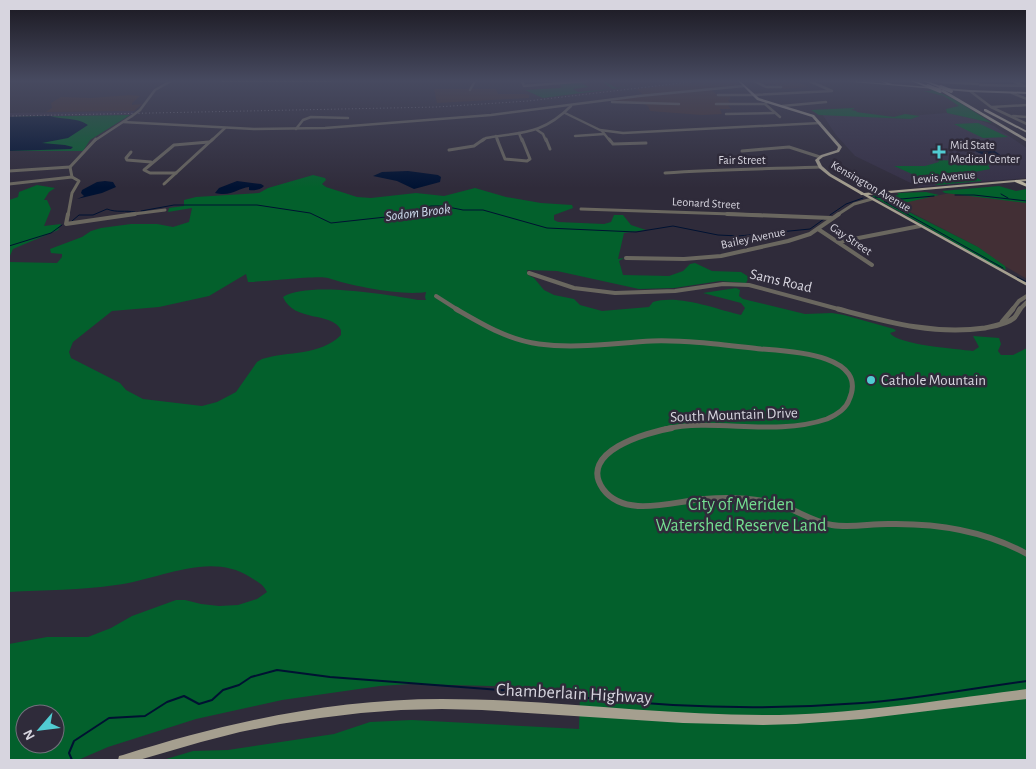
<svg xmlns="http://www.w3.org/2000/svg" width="1036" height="769" viewBox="0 0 1036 769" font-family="'Alegreya Sans',sans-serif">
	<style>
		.commercial { fill: #422f35 }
		.industrial { fill: #432f2e }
		.built { fill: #363147 }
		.green { fill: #03602c; fill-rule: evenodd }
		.water { fill: #001232 }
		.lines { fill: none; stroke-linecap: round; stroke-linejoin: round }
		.stream-far1 { stroke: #001232; stroke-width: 1 }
		.stream { stroke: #001232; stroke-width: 2 }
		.minor-far4 { stroke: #6a675f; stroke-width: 2.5 }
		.minor-far3 { stroke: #6a675f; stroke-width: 3 }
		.minor-far2 { stroke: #6a675f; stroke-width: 4 }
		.minor-far1 { stroke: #6a675f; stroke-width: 5 }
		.minor { stroke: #6a675f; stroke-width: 6 }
		.major { fill: #a59f8f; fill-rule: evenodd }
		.highway { fill: #bcb5a2; fill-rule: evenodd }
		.rail { stroke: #817e8b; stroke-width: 1; stroke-dasharray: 1 2.5; stroke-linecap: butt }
		.minor-bridge { stroke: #6a675f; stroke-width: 2.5 }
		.highway-bridge { stroke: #bcb5a2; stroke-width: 4 }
		.poi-dot { fill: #51ccd2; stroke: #2f2b3a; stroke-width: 2 }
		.labels { text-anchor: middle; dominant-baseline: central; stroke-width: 5; stroke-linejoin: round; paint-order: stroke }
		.far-poi-label { font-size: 12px; fill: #d7d5df; stroke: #2f2b3a; text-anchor: start }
		.far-street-label { font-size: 12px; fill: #d7d5df; stroke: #2f2b3a }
		.far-water-label { font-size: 14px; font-style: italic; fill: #cddaed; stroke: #2f2b3a }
		.street-label { font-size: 15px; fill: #d7d5df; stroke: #2f2b3a }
		.poi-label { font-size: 15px; fill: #d7d5df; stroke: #2f2b3a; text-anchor: start }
		.near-park-label { font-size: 18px; fill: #73dd90; stroke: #2f2b3a }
		.near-street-label { font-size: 18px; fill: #d7d5df; stroke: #2f2b3a }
	</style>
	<rect width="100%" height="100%" fill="#2f2b3a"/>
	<g class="commercial">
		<path d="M756 81H807L797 82 809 87 784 89 774 84H762Z"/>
		<path d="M950 193 1027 203V279L1001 264 978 247 895 204Z"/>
	</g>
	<g class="industrial">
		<path d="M704 81H733L738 83 739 86 710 89 716 94H730V99L728 100 730 103 728 105 731 109H720L722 114 702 115 650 111 648 106 644 104 609 101 644 96 637 89Z"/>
		<path d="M434 89H496L498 94H524L529 95V98L437 103Z"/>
		<path d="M130 95 140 96 132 103V105L142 104 134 111 46 112 52 108 51 103 61 97 91 98Z"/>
	</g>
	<g class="built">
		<path d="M136 111 130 115 9 117V113Z"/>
		<path d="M947 113 979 120 994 126 1027 148V178L919 187 855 156 836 135 822 114 911 119 920 115Z"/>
	</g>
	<g class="green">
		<path d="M588 81H601L582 83 588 87 573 89 578 92 613 89 601 81H605L616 88 628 87 543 98 525 90 559 88 562 87 559 84Z"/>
		<path d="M929 88 954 99 992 123 947 113 946 109 959 106 944 96 923 91H931Z"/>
		<path d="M853 108H855L851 110 857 111 856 112 894 117 905 114 920 116 911 119 819 115 811 110Z"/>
		<path d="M130 115 90 140 83 151H9V117Z"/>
		<path d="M978 123 1008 137 983 138 954 124Z"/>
		<path d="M966 159 983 160 990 164 988 165 990 169 969 173 982 181 937 185 894 166H925L939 162 938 160 961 161Z"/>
		<path d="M313 175 325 178 326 180 322 184 326 187 357 197 371 198 416 193 444 196 475 188 506 197 541 203 572 205 573 208 554 215V220L558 222 604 224 611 222 614 215H623L631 225 646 230 624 233 618 259 624 258 619 261 623 275 669 276 683 271 690 264 695 263 712 271 741 272 749 277 746 283 720 281 674 288 639 289 557 271 527 270 528 275 534 278 544 290 554 295 574 299 580 305 602 311 649 307 653 302C678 294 716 309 741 315L745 308 741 303 703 293 736 288 740 290 739 296 743 299 805 314 832 313 844 315 894 329 896 331 890 333C898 345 957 349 973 351L979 347 973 336 999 338 1001 344 998 351 1001 355H1013L1027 348V760H163L193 751 228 750 334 734 370 722 412 720 579 729 580 695 525 687 411 684 380 686 282 700 196 719 108 747 78 760H9V644L47 637H88L111 628 132 616 176 600H185L201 604 219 606 238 605 257 599 267 592C263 584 258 582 250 577 209 551 159 580 116 585 81 590 45 590 9 592V262L57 263 62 257V254L51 253 50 249 82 237 91 231 101 228 131 224H157L173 227 189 222 192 208 168 212 169 208 184 206V200L196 197 259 193 268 188ZM246 274 248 282C262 282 319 275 328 278 352 286 401 296 426 292L425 297 426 300H418C389 295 308 281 283 297 294 323 332 311 341 330V335C320 356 288 351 262 359L257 362 236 392 217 402 202 406 143 399 126 390 120 383 71 358 69 352 73 342 112 311 159 307 209 296ZM25 714H55V744H25Z"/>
		<path d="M37 185 55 188 49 192 44 200H47L51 209 44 226 61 224 58 230 13 249 9 258V200L18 197 19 192Z"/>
		<path d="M999 186 1016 191 1027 189V203L945 193 942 191Z"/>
		<path d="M926 192 939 195 895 205 978 247 1005 266 1006 270 994 265 872 196 888 194 890 196 899 195 897 193Z"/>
	</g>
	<g class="water">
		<path d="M50 116C63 120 77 117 88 125L68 138 42 143 65 145 73 147 71 149 9 151V117Z"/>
		<path d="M973 144 989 147 1002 156C990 159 978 154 968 146Z"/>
		<path d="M408 171 438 175 441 177 440 182 414 189 397 181 373 176 382 172Z"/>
		<path d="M105 181 113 182 116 187 102 193 77 199 84 196 81 193 82 190 97 182Z"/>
		<path d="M237 181 261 184 264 186C261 190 253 191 249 190V187C238 188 232 197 215 193L219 188Z"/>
	</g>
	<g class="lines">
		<g class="stream-far1">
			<path d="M1001 194 1008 198"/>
			<path d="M955 195H974L1027 201"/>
			<path d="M875 197 901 199 934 196"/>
			<path d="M901 199 884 201 1003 268"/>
			<path d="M141 211 174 205H257L310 213 331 223 395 216 431 206H443L463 210H483L547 228 636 232 673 226 718 235 739 236 810 229 824 219"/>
			<path d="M830 215 846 204 863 198"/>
			<path d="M72 221 79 215H93L107 209C117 213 125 210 135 212"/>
			<path d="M9 246 51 233 62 225"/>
			<path d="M1017 277 1027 282"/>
		</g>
		<path class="stream" d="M72 760 69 753 74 741 109 718 145 716 167 702 184 696 199 704 212 700 223 690 239 685 251 677 277 670 330 677 514 691C537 700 564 695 589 698 679 708 771 710 862 703 917 699 972 688 1027 681"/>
		<g class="minor-far4">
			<path d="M522 81 524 86 586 81"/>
			<path d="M754 81 766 87H781"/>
			<path d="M1013 81 1022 85"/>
			<path d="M941 82 978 84"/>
			<path d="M980 85 1026 86"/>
			<path d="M470 90 475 81"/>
			<path d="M970 91 991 107 1027 124"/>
			<path d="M1012 93 1027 99"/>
			<path d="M718 95H752"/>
			<path d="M753 95 832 91 809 81"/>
			<path d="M612 102 679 104"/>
			<path d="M767 102 765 104 780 117"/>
			<path d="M716 104H765"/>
			<path d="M782 106 826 102"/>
			<path d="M992 107 1027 105"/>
			<path d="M140 110 155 90 171 81"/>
			<path d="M565 113 600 130 623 133 820 123"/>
			<path d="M726 114 774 113"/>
			<path d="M1013 116 1027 117"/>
			<path d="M123 122 254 129 325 128 491 115 639 96 744 86"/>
			<path d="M296 129 303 120 311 117 348 118"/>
			<path d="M537 130 543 134 546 141"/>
			<path d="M602 131 610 141"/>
			<path d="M519 133 522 141"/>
			<path d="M496 136 498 141"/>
			<path d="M575 136 604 134"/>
			<path d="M94 141 132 116"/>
			<path d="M211 141 225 128"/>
			<path d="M482 141 486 138C524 132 543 134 571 106"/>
		</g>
		<g class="minor-far3">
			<path d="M497 139 505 159 527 161 530 159 522 139"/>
			<path d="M546 139 550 149"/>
			<path d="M609 139 613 144 646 143"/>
			<path d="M449 150 474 146 484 139"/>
			<path d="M742 151 789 147 820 157"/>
			<path d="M131 152 126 158 127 160 151 162"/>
			<path d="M9 171 70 167"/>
			<path d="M176 173H150L144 170 174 145 209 142"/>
			<path d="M665 173C717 169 768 169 820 167"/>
			<path d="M9 184 72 177"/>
			<path d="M164 184 213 139"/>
			<path d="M581 209 761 215"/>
			<path d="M68 215 72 193 79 181 72 177 70 167 96 139"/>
			<path d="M126 215 165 210"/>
			<path d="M837 215 854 204 872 199"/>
		</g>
		<g class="minor-far2">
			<path d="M68 214 66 224 135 214"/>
			<path d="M727 214 831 218"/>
			<path d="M818 229 872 265"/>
			<path d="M838 242 920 226"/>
			<path d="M626 258 684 259 721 256 788 241 810 234 839 214"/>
			<path d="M529 273 574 288 615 293 675 291 723 284 749 285 842 310"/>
			<path d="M436 296 458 310"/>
			<path d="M1012 310 1019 301 1027 296"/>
			<path d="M1019 310 1027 302"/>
		</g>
		<g class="minor-far1">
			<path d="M456 309C482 324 508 340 539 344 576 349 614 343 652 341 689 340 725 345 761 349 788 351 870 354 849 400 846 409 836 415 827 419 773 437 718 418 665 429"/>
			<path d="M838 309C888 322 932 335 985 328 994 326 1007 324 1014 318 1016 316 1018 312 1020 309"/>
			<path d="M1002 322 1013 309"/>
		</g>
		<path class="minor" d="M672 428C647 432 577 452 603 489 625 519 674 501 704 499 730 497 761 498 786 507 801 513 815 522 832 525 850 528 869 524 888 524 937 523 984 530 1027 554"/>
		<g class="major">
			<path d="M220 81H333L332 82H221Z"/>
			<path d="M738 81H740L759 98 814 115 842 147 839 152 823 157 819 160 822 166 831 174 864 193 1027 179V181L868 195 1027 283V286L863 195H861L860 194 829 176 819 168 815 160 821 155 837 150 838 147 812 117 757 100Z"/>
			<path d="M852 81 970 90 1027 92V94L970 92 853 82Z"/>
			<path d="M1027 689V699L862 719 796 724 763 725 683 723 482 710 442 709 401 710 361 713 320 718 280 724 240 732 201 742 139 760H118L119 756 123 755C227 722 333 699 442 699 549 699 656 715 763 715 851 715 939 700 1027 689Z"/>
		</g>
		<g class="highway">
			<path d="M880 81H883L892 84 889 85Z"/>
			<path d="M911 81H915L929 86 926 87Z"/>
			<path d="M923 81H927L943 87 940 88Z"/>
			<path d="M942 90H944L1027 139V142L942 92Z"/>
			<path d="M984 109H986L1027 131V133L984 111Z"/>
			<path d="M1015 180H1019L1027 184V187L1015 182Z"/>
		</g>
		<g class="rail">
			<path d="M991 81 1027 82"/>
			<path d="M9 116 437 107 528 101 699 81"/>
		</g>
		<path class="minor-bridge" d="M132 116 140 110"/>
		<g class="highway-bridge">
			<path d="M928 86 940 91"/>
			<path d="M941 87 951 91"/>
		</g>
	</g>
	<linearGradient id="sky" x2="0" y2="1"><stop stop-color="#1a1820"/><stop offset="0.43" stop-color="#474a60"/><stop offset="1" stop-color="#474a60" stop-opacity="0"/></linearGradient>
	<rect width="1036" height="188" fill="url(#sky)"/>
	<g class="poi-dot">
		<path d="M936.5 144.5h5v5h5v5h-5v5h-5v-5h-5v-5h5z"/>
		<circle cx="871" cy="380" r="5"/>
	</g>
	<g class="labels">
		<g class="far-poi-label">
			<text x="950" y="145">Mid State<tspan x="950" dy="14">Medical Center</tspan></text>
		</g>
		<g class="far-street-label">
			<text x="742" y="160">Fair Street</text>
			<text transform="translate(944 177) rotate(-5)">Lewis Avenue</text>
			<text transform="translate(871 186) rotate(30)">Kensington Avenue</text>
			<text transform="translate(706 203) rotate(3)">Leonard Street</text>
			<text transform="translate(753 238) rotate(-12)">Bailey Avenue</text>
			<text transform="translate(851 239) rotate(34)">Gay Street</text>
		</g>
		<g class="far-water-label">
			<text transform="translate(418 213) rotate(-7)">Sodom Brook</text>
		</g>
		<g class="street-label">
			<text transform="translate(781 281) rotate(13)">Sams Road</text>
			<text transform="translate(734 415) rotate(-2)">South Mountain Drive</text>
		</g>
		<g class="poi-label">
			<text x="881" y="380">Cathole Mountain</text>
		</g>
		<g class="near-park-label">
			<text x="741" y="505">City of Meriden<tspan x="741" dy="21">Watershed Reserve Land</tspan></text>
		</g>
		<g class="near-street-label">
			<text transform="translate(574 694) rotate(3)">Chamberlain Highway</text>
		</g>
	</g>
	<rect width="1036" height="769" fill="none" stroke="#d7d5df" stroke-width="20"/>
	<g transform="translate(40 729) rotate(242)"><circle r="24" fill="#2f2b3a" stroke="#726f7c"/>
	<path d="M0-4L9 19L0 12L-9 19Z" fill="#51ccd2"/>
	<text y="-8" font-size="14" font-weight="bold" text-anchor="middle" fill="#d7d5df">N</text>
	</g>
</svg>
